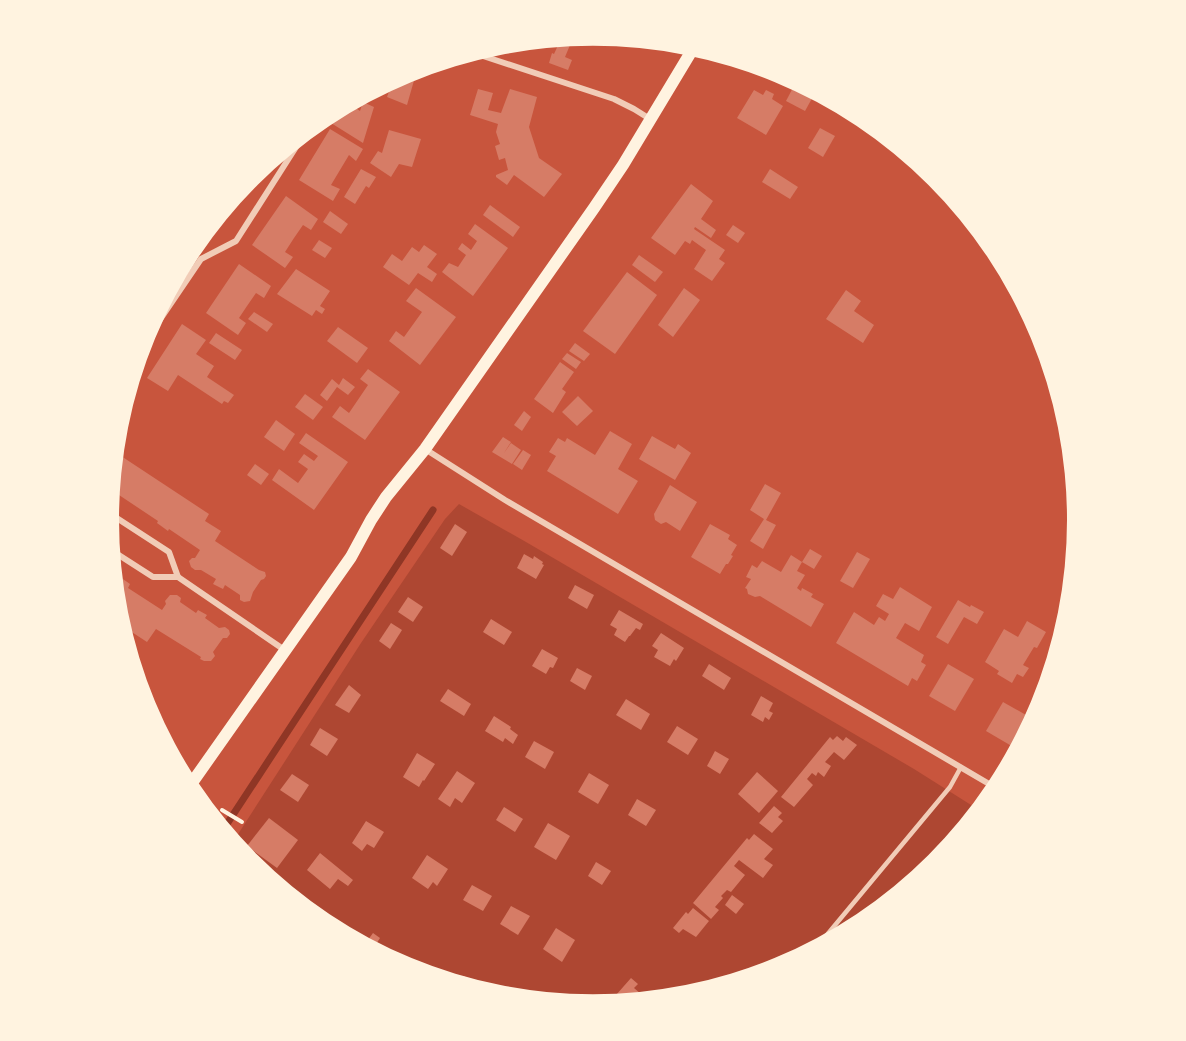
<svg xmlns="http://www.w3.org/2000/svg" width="1186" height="1041" viewBox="0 0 1186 1041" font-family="'IBM Plex Sans',sans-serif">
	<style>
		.green { fill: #ae4732 }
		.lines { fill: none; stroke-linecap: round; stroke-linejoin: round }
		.stream { stroke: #8f3625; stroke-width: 7 }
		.building { fill: #d67c66 }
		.path { stroke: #fff3e0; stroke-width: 4 }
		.service { stroke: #f1ccb7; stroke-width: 4.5 }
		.minor { stroke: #f1ccb7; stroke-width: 6 }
		.secondary { stroke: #fff3e0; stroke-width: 12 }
	</style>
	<rect width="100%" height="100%" fill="#c8553d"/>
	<path class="green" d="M459 504 526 542 914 769 979 810 935 863 862 924 778 968 687 996 593 1005 498 996 407 968 324 923 250 863 233 842 361 643 445 519Z"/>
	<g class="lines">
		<path class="stream" d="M223 830 433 510"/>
	</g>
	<g class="building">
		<path d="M573 38 565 57 572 60 568 70 549 63 552 53 554 54 560 41 556 40Z"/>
		<path d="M417 70 407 105 387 97 393 81 408 73Z"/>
		<path d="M796 82 815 93 805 111 786 101Z"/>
		<path d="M478 89 493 93 488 110 501 113 510 89 537 97 529 127 539 158 562 174 544 197 514 175 507 185 496 177V175L508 170 505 158 499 160 495 146 500 144 496 132 498 124 470 115Z"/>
		<path d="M754 90 763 95 766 90 774 94 772 99 783 106 766 135 737 118Z"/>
		<path d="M363 102 374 107 363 143 331 123 337 111 350 104 360 111Z"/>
		<path d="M820 128 835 136 823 157 808 148Z"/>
		<path d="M330 129 363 149 356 161 349 155 331 185 340 189 333 201 299 180Z"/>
		<path d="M389 130 421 139 412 167 399 164 391 177 370 163 378 151 382 153Z"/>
		<path d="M261 169 248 191 243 187 251 178Z"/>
		<path d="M361 169 376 177 369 188 366 186 355 204 344 197Z"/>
		<path d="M770 169 798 187 790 199 762 182Z"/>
		<path d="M691 184 713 201 701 219 716 230 711 238 695 227 694 229 725 250 719 259 725 263 712 281 694 269 706 250 692 240 690 244 685 241 675 255 651 238Z"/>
		<path d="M286 196 318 219 311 230 303 225 294 238 285 252 293 257 285 268 252 245Z"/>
		<path d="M490 205 520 227 513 237 483 215Z"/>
		<path d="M330 211 348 224 341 234 323 222Z"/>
		<path d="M475 224 508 248 473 296 442 272 449 263 458 267 466 255 458 249 462 243 471 250 477 241 468 234Z"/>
		<path d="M733 225 745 233 738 243 726 235Z"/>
		<path d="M319 240 332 248 325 258 312 250Z"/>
		<path d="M424 245 437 254 427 267 437 274 432 282 418 273 409 285 383 267 392 254 402 261 412 247 419 252Z"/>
		<path d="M639 255 663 272 655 282 632 265Z"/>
		<path d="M239 264 271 286 264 298 256 293 247 306 239 318 246 323 238 335 206 313Z"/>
		<path d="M296 269 330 291 320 306 325 309 322 314 316 310 312 316 277 294Z"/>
		<path d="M627 272 657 295 615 354 583 331Z"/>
		<path d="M416 288 456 317 420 365 389 341 396 331 404 337 422 312 406 301Z"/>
		<path d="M684 288 700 300 673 337 658 325Z"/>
		<path d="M846 290 861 301 854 311 874 325 863 343 826 319Z"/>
		<path d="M254 312 273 324 267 332 248 319Z"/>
		<path d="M182 324 206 340 196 354 214 366 207 377 234 395 228 403 224 401 222 404 178 375 168 391 147 378Z"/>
		<path d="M338 327 368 348 357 363 327 341Z"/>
		<path d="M216 333 242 350 235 360 209 343Z"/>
		<path d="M575 343 590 354 584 361 569 351Z"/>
		<path d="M567 353 581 362 576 369 562 359Z"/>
		<path d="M560 362 574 372 562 389 566 392 553 413 534 399Z"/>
		<path d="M368 369 400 392 365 440 332 417 340 406 349 413 368 385 360 379Z"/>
		<path d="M343 378 355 387 348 395 337 387 327 401 320 395 332 379 339 385Z"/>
		<path d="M305 394 323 407 313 420 295 407Z"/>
		<path d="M578 396 593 411 577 426 562 412Z"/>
		<path d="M524 411 531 417 522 431 514 425Z"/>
		<path d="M276 420 295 434 284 451 264 437Z"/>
		<path d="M610 431 632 444 618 469 638 481 618 514 547 471 556 456 549 452 558 438 565 442 567 438 595 455Z"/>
		<path d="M306 433 348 462 314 510 272 480 279 469 298 483 308 469 298 462 304 454 314 461 318 456 299 443Z"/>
		<path d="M652 436 675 449 678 444 691 453 675 480 639 459Z"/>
		<path d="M503 437 511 442 504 453 511 443 521 450 512 464 492 452Z"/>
		<path d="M523 450 531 455 522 470 513 464Z"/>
		<path d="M115 452 209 514 205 521 221 531 215 541 259 570 265 572 266 576 264 579 261 580 253 592 250 601 244 602 240 600V595L225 585 223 589 213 584 216 579 201 570H195L191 567 189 561 192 558H195L200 550 169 529 168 531 157 523 158 521 119 495 118 497 111 493Z"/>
		<path d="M255 464 269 474 261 485 247 475Z"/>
		<path d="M765 484 781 493 766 520 776 525 763 549 750 541 764 519 750 510Z"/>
		<path d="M670 485 697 502 680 531 666 522 661 524 655 520 654 514Z"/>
		<path d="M455 524 467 532 452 556 440 548Z"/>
		<path d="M710 524 730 535 728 539 737 545 731 555 733 556 728 564H726L720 574 691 557Z"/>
		<path d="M810 549 822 556 814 569 802 562 797 571 805 575 797 588 801 591 802 588 813 594 811 597 824 604 811 627 760 596 755 597 748 594 747 589 745 588 751 579 746 577 752 565 757 568 762 561 781 572 791 555 802 562Z"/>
		<path d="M857 552 870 559 853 588 840 581Z"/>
		<path d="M524 554 533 559 534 556 543 562 542 564 544 565 536 579 517 568Z"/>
		<path d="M120 577 130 584 128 588 162 610 166 604 165 601 170 595H177L181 598 180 602 196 613 198 610 207 615 205 618 219 628 225 627 229 630 230 634 227 638H223L213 652 215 656 211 661H204L200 659 201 657 156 629 147 642 121 625 118 615 114 578 118 580Z"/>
		<path d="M575 585 594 595 587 609 568 598Z"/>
		<path d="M900 587 932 607 919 631 905 623 896 638 924 655 921 662 926 665 917 681 912 678 908 686 836 643 854 612 874 625 879 617 885 621 889 614 876 606 883 594 893 599Z"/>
		<path d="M408 597 423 607 413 622 398 612Z"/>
		<path d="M958 600 970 607 971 605 984 612 977 624 964 617 948 644 936 637Z"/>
		<path d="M619 610 643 624 640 630 636 628 630 636H629L625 642 614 635 617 629 610 625Z"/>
		<path d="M491 619 512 632 504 645 483 632Z"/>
		<path d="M1027 621 1046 632 1037 648 1034 647 1023 665 1029 668 1023 677 1017 674 1012 683 997 674 999 671 985 662 1004 629 1018 637Z"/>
		<path d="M391 623 402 630 390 649 379 641Z"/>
		<path d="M661 633 684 648 676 661 674 659 670 666 654 657 658 650 652 646Z"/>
		<path d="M542 649 558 658 553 668 550 667 546 674 532 666Z"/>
		<path d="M709 664 731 678 724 690 702 676Z"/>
		<path d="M948 664 974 679 955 711 929 696Z"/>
		<path d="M577 668 592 676 585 690 570 681Z"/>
		<path d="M349 685 361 695 349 713 335 705Z"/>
		<path d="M448 689 471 704 464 716 440 701Z"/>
		<path d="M761 696 773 703 769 711 773 713 769 720 765 717 763 722 751 715Z"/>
		<path d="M626 699 650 714 641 730 616 715Z"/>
		<path d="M1003 702 1033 719 1015 748 986 731Z"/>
		<path d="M494 716 511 727 510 729 518 735 513 744 505 738 503 742 485 731Z"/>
		<path d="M677 726 698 739 688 755 667 742Z"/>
		<path d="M320 728 338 739 327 756 310 745Z"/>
		<path d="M837 736 843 741 846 737 857 745 844 760 834 752 825 762 831 766 824 777 818 772 816 776 812 773 807 779 813 785 794 807 781 797 830 737 833 740Z"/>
		<path d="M534 741 554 752 545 769 525 757Z"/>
		<path d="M715 751 729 759 720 774 707 766Z"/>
		<path d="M417 753 435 764 424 781 423 780 419 787 403 777Z"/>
		<path d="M457 771 475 783 462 803 455 798 450 807 438 799Z"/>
		<path d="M757 772 778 791 759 813 738 794Z"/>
		<path d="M589 773 609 785 598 804 578 792Z"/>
		<path d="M292 774 309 785 298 802 280 790Z"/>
		<path d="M637 799 656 810 646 826 628 815Z"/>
		<path d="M774 806 782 813 778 817 783 821 772 833 759 823Z"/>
		<path d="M504 807 523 819 515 832 496 820Z"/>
		<path d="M269 818 298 840 277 868 247 846Z"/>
		<path d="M366 821 384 832 374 848 367 844 362 851 352 843Z"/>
		<path d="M548 823 570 836 556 860 534 847Z"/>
		<path d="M754 834 773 849 764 859 773 865 763 878 739 860 734 866 745 875 731 892 727 890 721 896 723 898 715 907 719 910 711 919 693 903 747 838 749 840Z"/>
		<path d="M320 853 353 880 348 886 338 879 330 889 307 870Z"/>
		<path d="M427 855 448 869 437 886 433 882 428 889 412 878Z"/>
		<path d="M596 862 611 871 602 885 588 876Z"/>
		<path d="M472 885 492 896 483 911 463 900Z"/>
		<path d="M732 895 744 904 736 914 725 905Z"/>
		<path d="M511 906 530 916 518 935 500 924Z"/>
		<path d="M693 908 709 921 696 937 683 929 679 933 673 928 686 912 688 914Z"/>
		<path d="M337 925 342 928 343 926 356 935 353 939 334 929Z"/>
		<path d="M556 928 575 940 562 962 543 949Z"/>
		<path d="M373 933 380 938 373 949 365 944Z"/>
		<path d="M464 976 478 986 476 989 458 983Z"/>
		<path d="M631 978 638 984 634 988 641 994 636 1001 609 1003Z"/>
	</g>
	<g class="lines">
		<path class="path" d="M222 810 242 822"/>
		<path class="service" d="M816 948 950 787 961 767"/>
		<g class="minor">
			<path d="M474 53 614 99 634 109 650 119"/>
			<path d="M142 346 201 259 236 241 305 133"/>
			<path d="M425 449 505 500 996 788"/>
			<path d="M109 513 169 552 178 577"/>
			<path d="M111 550 153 577H178L286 651"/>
		</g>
		<path class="secondary" d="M189 787 351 557 371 520 386 497 425 449 594 208 623 165 694 47"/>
	</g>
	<path d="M0 0H1186V1041H0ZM119 520a474 474 0 1 1 948 0a474 474 0 1 1-948 0Z" fill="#fff3e0" fill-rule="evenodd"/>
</svg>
